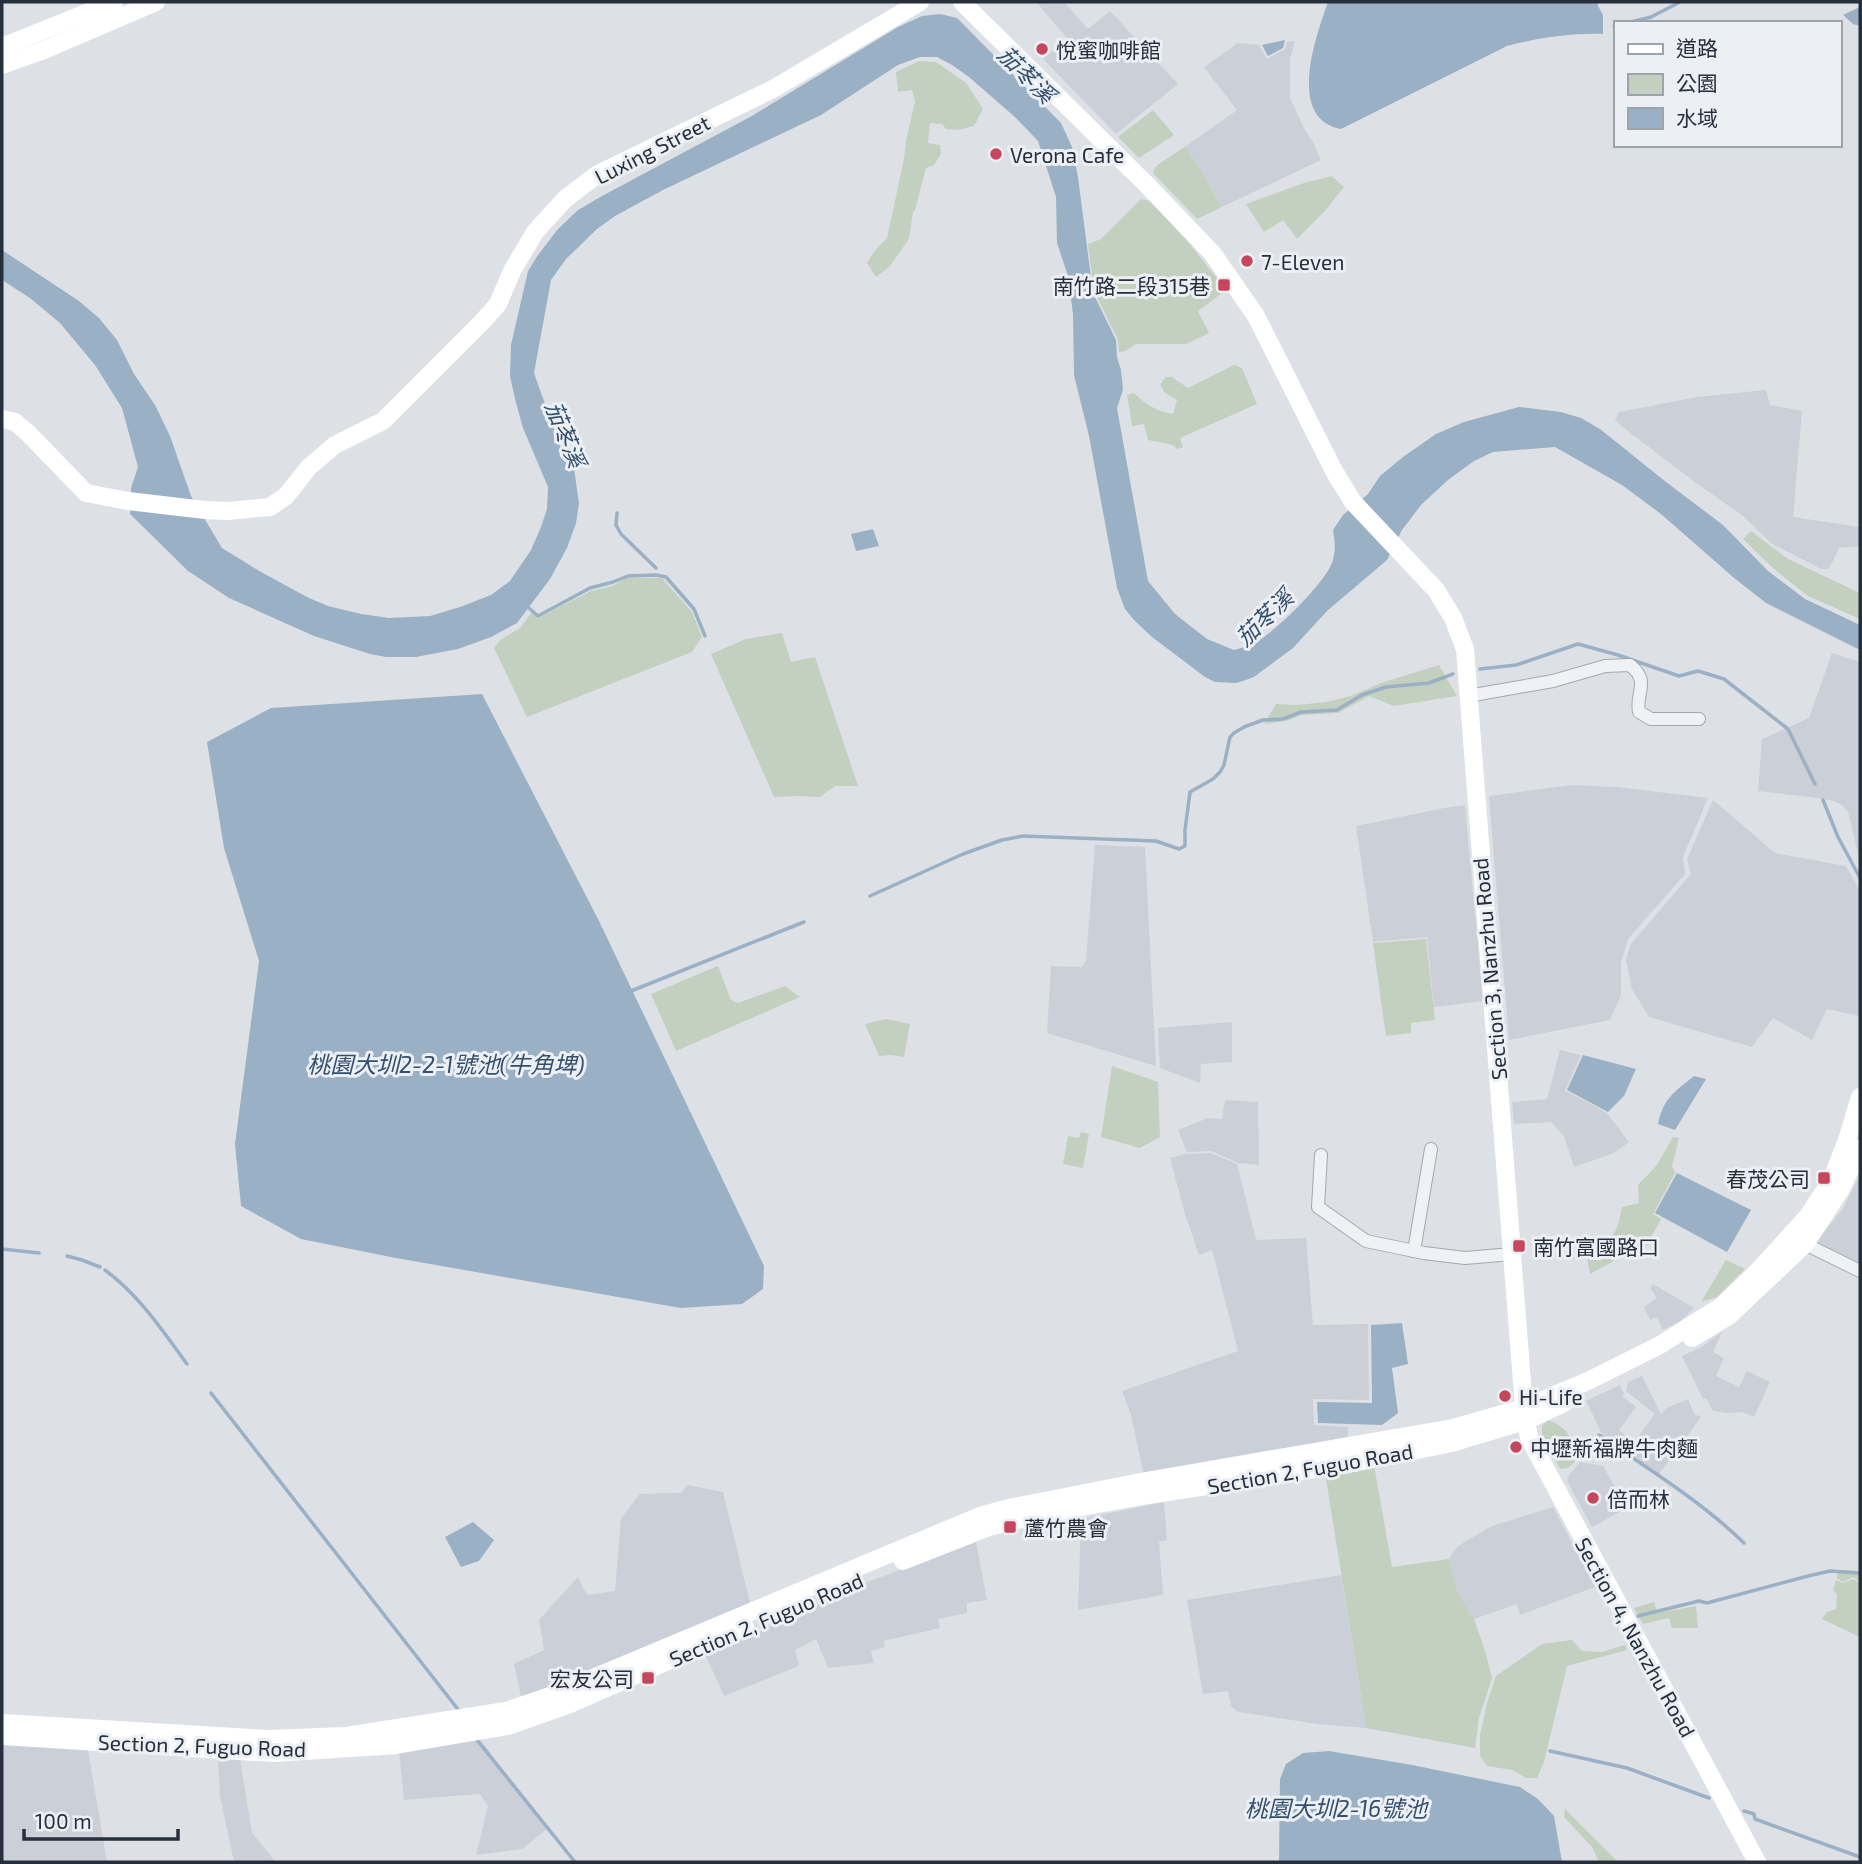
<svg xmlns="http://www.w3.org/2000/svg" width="1862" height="1864" viewBox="0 0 1862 1864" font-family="'Exo 2','Noto Sans TC',sans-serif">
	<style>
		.built { fill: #cbd0d8 }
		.green { fill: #c3d0bf }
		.water { fill: #9ab0c5 }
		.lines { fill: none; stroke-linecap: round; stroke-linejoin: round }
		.stream { stroke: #9ab0c5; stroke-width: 3.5 }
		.street-casing { stroke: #a3a8b0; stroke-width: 14 }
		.street { stroke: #f0f1f5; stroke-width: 12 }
		.secondary { stroke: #fff; stroke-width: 18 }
		.poi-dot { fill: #c6475d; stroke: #ecf0f4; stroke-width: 2.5 }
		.labels { text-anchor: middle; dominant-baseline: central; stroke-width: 6; stroke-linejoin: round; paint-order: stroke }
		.poi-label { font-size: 21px; fill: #272f3c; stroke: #ecf0f4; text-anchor: start }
		.street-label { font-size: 21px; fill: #272f3c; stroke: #ecf0f4 }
		.water-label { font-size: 23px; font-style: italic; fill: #344f6d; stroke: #ecf0f4 }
	</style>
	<rect width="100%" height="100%" fill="#dde1e6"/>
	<g class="built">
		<path d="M1036 2H1064L1088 29 1110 11 1178 84 1116 134 1043 59 1067 38Z"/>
		<path d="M1295 41 1290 59V98L1305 130 1313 142 1321 160 1222 207 1186 146 1237 110 1204 67 1238 43 1259 45 1267 59 1285 49 1287 42Z"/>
		<path d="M1766 390 1770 405 1802 411 1793 517 1860 527V546L1839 548 1829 569H1821L1771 543 1743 516 1692 480 1615 421 1619 412 1697 397Z"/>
		<path d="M1832 653 1860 662V861L1848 812 1843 806 1834 801 1817 798 1758 791 1762 739 1809 718Z"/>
		<path d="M1572 785 1617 787 1708 798 1683 857 1685 874 1628 939 1621 962V995L1610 1020 1509 1040 1489 796Z"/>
		<path d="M1713 800 1775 853 1846 866 1860 891V1016L1827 1009 1812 1040 1773 1018 1752 1047 1649 1017 1632 989 1626 960 1631 944 1691 874 1687 859Z"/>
		<path d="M1465 805 1483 1001 1434 1007 1427 937 1373 942 1356 826 1449 807Z"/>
		<path d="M1095 845 1145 847 1156 1066 1047 1033 1051 966 1082 967 1086 961Z"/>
		<path d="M1232 1022V1062L1201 1064 1200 1083 1160 1068 1158 1028Z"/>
		<path d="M1560 1050 1581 1055 1565 1091 1586 1101 1607 1113 1629 1142 1614 1153 1574 1167 1564 1136 1551 1122 1514 1124 1512 1102 1547 1099Z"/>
		<path d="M1225 1100 1258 1102 1259 1165 1238 1163 1211 1151 1187 1152 1178 1130 1208 1118 1222 1119Z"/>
		<path d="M1211 1153 1237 1164 1256 1240 1306 1238 1313 1325 1368 1324 1369 1400 1313 1399 1314 1425 1348 1427 1347 1441 1144 1476 1131 1415 1122 1391 1238 1351 1212 1250 1199 1255 1185 1214 1170 1158 1185 1154Z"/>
		<path d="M1860 1175V1266L1815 1243 1842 1210Z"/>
		<path d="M1653 1284 1694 1308 1680 1321 1663 1330 1657 1317 1650 1320 1644 1307 1657 1298 1650 1288Z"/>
		<path d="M1722 1332 1713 1352 1724 1358 1716 1376 1739 1387 1747 1371 1770 1382 1754 1417 1742 1412 1728 1413 1713 1411 1706 1398 1703 1399 1682 1356 1703 1346Z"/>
		<path d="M1642 1376 1661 1414 1667 1408 1688 1399 1694 1414 1701 1417 1659 1474 1627 1451 1655 1414 1626 1391 1628 1382Z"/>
		<path d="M1620 1385 1624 1394 1622 1396 1636 1407 1619 1430 1627 1437 1620 1446 1602 1434 1586 1401Z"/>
		<path d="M1580 1462 1603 1466 1627 1508 1592 1527 1567 1481 1569 1475Z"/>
		<path d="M688 1485 723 1492 750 1603 522 1701 514 1664 544 1650 539 1620 578 1577 587 1595 615 1591 621 1518 640 1494 681 1493Z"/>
		<path d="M1164 1502 1167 1540 1159 1542 1163 1595 1078 1610 1081 1519Z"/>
		<path d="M1553 1507 1595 1587 1520 1615 1517 1604 1474 1619 1458 1593 1449 1559 1458 1546 1492 1526Z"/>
		<path d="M976 1542 987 1600 967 1603V1613L938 1619 940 1628 884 1641 885 1647 871 1651 874 1663 828 1668 816 1639 795 1650 799 1666 724 1696 706 1656 870 1581Z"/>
		<path d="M1341 1575 1366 1728 1318 1724 1238 1712 1231 1706 1228 1691 1203 1694 1187 1600Z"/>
		<path d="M480 1739 547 1829 522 1849 476 1855 488 1806 480 1794 404 1800 399 1750Z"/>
		<path d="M2 1743 88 1750 107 1862H2Z"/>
		<path d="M240 1759 252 1833 276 1862H234L220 1796 218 1760Z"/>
	</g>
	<g class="green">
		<path d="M919 61 936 62 966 83 983 109 974 126 959 130 946 129 942 124 930 123 928 143 940 145 941 154 934 165 926 168 915 210 913 212 909 239 890 266 876 277 867 263 873 253 887 238 904 159 906 141 915 101 912 90 898 92 896 72Z"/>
		<path d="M1153 110 1174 135 1139 158 1118 137Z"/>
		<path d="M1186 146 1222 207 1197 219 1153 173 1156 166Z"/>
		<path d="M1332 176 1344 187 1324 212 1297 239 1283 220 1264 232 1246 204 1304 183Z"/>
		<path d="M1141 199 1150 201 1189 243 1226 290 1198 311 1209 333 1186 344H1136L1125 351 1119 352 1118 340 1094 291 1088 244 1101 239Z"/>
		<path d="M1234 365 1242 368 1257 404 1180 438 1183 447 1176 449 1173 445 1148 440 1144 424 1132 426 1127 395 1134 393C1147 405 1156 411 1173 414L1177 400 1164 392 1160 384 1166 377H1172L1188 388Z"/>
		<path d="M1751 531 1788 559 1860 593V619L1808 596 1774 569 1743 539Z"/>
		<path d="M627 578H662L692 612 702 637 692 652 527 717 494 648 500 640 520 628 532 612 538 618 591 591 612 586Z"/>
		<path d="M782 633 791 662 815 657 858 786H835L820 797 798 796 774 797 711 654 746 639Z"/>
		<path d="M1439 665 1457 696 1394 706 1369 696 1338 713 1301 715 1286 721 1264 724 1276 704 1298 705 1326 702 1351 696 1381 683Z"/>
		<path d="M1426 939 1435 1020 1411 1023V1033L1386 1036 1373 943Z"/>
		<path d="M718 966 731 1000 738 1003 785 986 800 997 676 1051 651 994Z"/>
		<path d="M886 1019 910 1024 904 1057 891 1055 879 1056 865 1024Z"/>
		<path d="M1112 1066 1158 1082 1160 1137 1140 1148 1101 1137Z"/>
		<path d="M1081 1132 1089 1134 1083 1168 1063 1164 1068 1136 1079 1138Z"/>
		<path d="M1673 1137 1679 1138 1672 1166 1675 1173 1653 1214 1661 1219 1639 1259 1630 1252 1590 1274 1585 1246C1591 1242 1595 1243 1602 1241 1618 1237 1619 1221 1622 1207L1639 1203 1638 1185 1657 1165Z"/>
		<path d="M1726 1260 1745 1269 1717 1297 1701 1302Z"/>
		<path d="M1548 1420C1572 1430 1571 1438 1575 1462L1568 1468 1560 1469 1542 1435V1426Z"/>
		<path d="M1374 1465 1392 1567 1449 1559 1458 1593 1474 1619 1486 1654 1492 1678 1479 1718 1475 1748 1366 1728 1325 1473Z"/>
		<path d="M1838 1570 1860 1571V1582L1853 1577 1843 1582 1837 1578Z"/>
		<path d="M1853 1579 1860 1583V1637L1822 1619 1827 1612 1836 1609 1837 1595 1833 1590 1836 1580 1843 1583Z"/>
		<path d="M1654 1602 1657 1613 1696 1606 1698 1628H1672L1669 1618 1643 1624 1634 1608Z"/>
		<path d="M1572 1640 1582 1651 1602 1652 1625 1645 1627 1650 1567 1666 1544 1762 1537 1778H1526L1512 1770 1487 1766 1480 1756V1735L1487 1703 1496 1676 1542 1644Z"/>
		<path d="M1565 1809 1618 1862H1599L1592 1847 1564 1817Z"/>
	</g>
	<g class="water">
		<path d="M1328 2H1598V6L1603 15V34C1570 33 1539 38 1507 46L1341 129C1286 119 1316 36 1328 2Z"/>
		<path d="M1860 7V26L1853 24 1843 15Z"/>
		<path d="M940 14 957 18 1061 123 1072 147 1078 177 1093 293 1116 340 1117 357 1121 370 1123 390 1117 408 1148 581 1175 614 1207 639 1234 650C1241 648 1249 646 1255 643 1276 631 1323 585 1332 563 1336 551 1335 542 1333 530L1343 515 1368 494 1380 476 1403 457 1436 434 1464 422 1519 407 1561 412 1581 418 1600 429 1666 482 1723 525 1768 571 1805 599 1860 625V650L1766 603 1733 577 1661 514 1622 485 1555 447 1493 452 1474 461 1448 480 1421 505 1402 530 1387 560 1327 611 1293 648 1254 677 1243 681 1236 683 1215 682 1205 677 1152 637 1134 620 1125 609 1117 588 1089 436 1074 375 1073 314 1068 276 1057 243 1056 197 1038 141 1016 118 969 77 952 65 937 57H920L898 65 821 115 663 190 615 216 597 229 566 259 551 280 534 373 560 446 574 468 579 504 576 523 567 548 550 579 517 623 491 637 458 649 416 657H386L370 654 314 636 229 598 188 571 130 514 131 488 138 467 122 408 95 365 60 323 30 298 2 280V250L79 301 99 318 117 340 134 374 155 405 170 436 191 496 222 548 261 572 309 598 328 606 361 614 389 618 430 616 460 607 491 595 510 581 531 550 541 527 547 509 548 487 523 428 515 399 510 376 511 345 528 271 538 255 558 229 578 210 602 196 750 117 898 27 922 16Z"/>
		<path d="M1285 40 1283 48 1268 56 1262 45Z"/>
		<path d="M873 529 879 546 856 551 851 534Z"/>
		<path d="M482 694 599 921 764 1266 763 1289 742 1304 681 1308 396 1258 301 1239 241 1206 235 1144 259 961 224 848 207 742 271 708Z"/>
		<path d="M1583 1055 1636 1069 1624 1096 1608 1112 1567 1090Z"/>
		<path d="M1694 1076 1706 1079 1675 1130 1658 1124C1663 1099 1674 1092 1694 1076Z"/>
		<path d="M1677 1173 1751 1210 1727 1252 1655 1213Z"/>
		<path d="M1402 1323 1408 1364 1392 1368 1398 1413 1382 1425 1318 1423 1317 1402 1372 1403 1371 1325Z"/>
		<path d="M473 1522 494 1540 479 1561 461 1567 445 1537Z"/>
		<path d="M1329 1751 1412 1765 1520 1787 1538 1799 1554 1816 1562 1862H1279L1280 1779 1286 1764 1303 1753Z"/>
	</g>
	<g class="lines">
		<g class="stream">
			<path d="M1627 23 1651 17 1680 2"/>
			<path d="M1614 26H1615"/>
			<path d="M617 513 616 525 621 534 656 568"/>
			<path d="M529 608 538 616 590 588 613 582 628 576 656 575 666 577 694 609 705 636"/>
			<path d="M1480 669 1516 665 1578 644 1618 655 1679 676 1698 671 1724 679 1788 729 1815 784"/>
			<path d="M1823 800 1838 837 1860 878"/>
			<path d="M870 896 963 854 1002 840 1023 836 1156 841 1179 849 1185 846V830L1190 792 1213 779 1220 772 1224 765 1230 737 1234 733 1244 727 1263 720 1283 719 1301 712 1337 710 1362 695 1386 687 1429 683 1453 674"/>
			<path d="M631 991 804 922"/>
			<path d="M2 1249 39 1253"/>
			<path d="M67 1256 82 1260 100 1267"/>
			<path d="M105 1270C139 1295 162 1330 187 1364"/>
			<path d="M211 1393 460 1712"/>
			<path d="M1599 1435C1647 1468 1702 1502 1744 1543"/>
			<path d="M1638 1616 1699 1601 1707 1603 1808 1576 1830 1571 1860 1573"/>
			<path d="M477 1740 575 1862"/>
			<path d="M1550 1751 1627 1768 1709 1798"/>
			<path d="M1744 1811 1754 1814 1755 1819 1860 1857"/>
		</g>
		<defs>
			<g id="street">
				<path d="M1468 696 1553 681 1605 666 1630 665C1651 682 1635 692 1639 712L1651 719H1699"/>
				<path d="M1321 1155 1318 1207 1366 1241 1424 1253 1465 1258 1512 1254"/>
				<path d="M1799 1238 1805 1244 1860 1271"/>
				<path d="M1414 1251 1431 1149"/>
			</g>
		</defs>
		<use href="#street" class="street-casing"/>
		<use href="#street" class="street"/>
		<g class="secondary">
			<path d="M962 2 1148 186 1213 254 1256 316 1334 471 1353 502 1436 590 1453 618 1465 649 1524 1408 1529 1438 1757 1862"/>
			<path d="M2 47 114 2"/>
			<path d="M2 65 44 50 156 2"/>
			<path d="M2 419 15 422 28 433 86 493 128 501 205 510 228 511 270 507 286 496 309 467 335 445 383 421 482 322 498 304 512 271 535 232 565 199 598 174 773 89 920 2"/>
			<path d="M1692 1338 1730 1315 1805 1244 1841 1189 1860 1148"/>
			<path d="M903 1561 989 1527 1032 1516 1148 1495 1348 1464 1452 1443 1525 1421 1564 1403"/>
			<path d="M2 1723 268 1739 346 1736 506 1711 550 1696 980 1516 1009 1508 1146 1481 1453 1428 1524 1408 1590 1380 1660 1345 1723 1305 1757 1272 1808 1216 1831 1181 1847 1140 1860 1097"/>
			<path d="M2 1736 274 1753 396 1745 508 1726 570 1704 745 1627"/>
		</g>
	</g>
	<g class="poi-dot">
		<circle cx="1042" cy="49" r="7"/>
		<circle cx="996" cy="154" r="7"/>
		<circle cx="1247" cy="261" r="7"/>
		<rect x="1217" y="278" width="14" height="14" rx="3.5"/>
		<rect x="1817" y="1171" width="14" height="14" rx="3.5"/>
		<rect x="1512" y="1239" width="14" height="14" rx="3.5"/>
		<circle cx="1505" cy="1396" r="7"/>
		<circle cx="1516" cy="1447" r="7"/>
		<circle cx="1593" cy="1498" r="7"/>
		<rect x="1003" y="1520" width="14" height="14" rx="3.5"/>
		<rect x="641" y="1671" width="14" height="14" rx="3.5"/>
	</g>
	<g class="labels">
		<g class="poi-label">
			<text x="1056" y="49">悅蜜咖啡館</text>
			<text x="1010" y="154">Verona Cafe</text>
			<text x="1261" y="261">7-Eleven</text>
			<text x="1210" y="285" text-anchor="end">南竹路二段315巷</text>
			<text x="1810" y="1178" text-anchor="end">春茂公司</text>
			<text x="1533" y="1246">南竹富國路口</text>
			<text x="1519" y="1396">Hi-Life</text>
			<text x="1530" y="1447">中壢新福牌牛肉麵</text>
			<text x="1607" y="1498">倍而林</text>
			<text x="1024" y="1527">蘆竹農會</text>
			<text x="634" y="1678" text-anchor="end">宏友公司</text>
		</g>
		<g class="street-label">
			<text transform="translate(652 149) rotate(-27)">Luxing Street</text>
			<text transform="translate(1489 969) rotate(-95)">Section 3, Nanzhu Road</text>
			<text transform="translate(1310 1468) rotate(-10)">Section 2, Fuguo Road</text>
			<text transform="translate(766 1619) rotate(-23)">Section 2, Fuguo Road</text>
			<text transform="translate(1636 1637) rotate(61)">Section 4, Nanzhu Road</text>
			<text transform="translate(202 1745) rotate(2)">Section 2, Fuguo Road</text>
		</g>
		<g class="water-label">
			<text transform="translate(1027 74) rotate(45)">茄苳溪</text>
			<text transform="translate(566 434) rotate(68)">茄苳溪</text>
			<text transform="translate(1264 617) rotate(-44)">茄苳溪</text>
			<text x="446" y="1064">桃園大圳2-2-1號池(牛角埤)</text>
			<text x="1336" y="1808">桃園大圳2-16號池</text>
		</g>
	</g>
	<rect width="1862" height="1864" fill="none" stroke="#272f3c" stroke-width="7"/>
	<rect x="1614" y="21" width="228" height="126" fill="#ecf0f4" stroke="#9da3aa" stroke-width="2"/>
	<rect x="1628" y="44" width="35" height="10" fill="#ffffff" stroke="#9da3aa" stroke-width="2"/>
	<text x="1676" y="56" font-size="21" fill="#272f3c">道路</text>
	<rect x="1628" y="74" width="35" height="21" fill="#c3d0bf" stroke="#9da3aa" stroke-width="2"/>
	<text x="1676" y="91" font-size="21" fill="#272f3c">公園</text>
	<rect x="1628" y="108" width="35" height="21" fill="#9ab0c5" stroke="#9da3aa" stroke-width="2"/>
	<text x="1676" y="126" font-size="21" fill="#272f3c">水域</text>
	<path d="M24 1829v10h154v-10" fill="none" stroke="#272f3c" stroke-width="3.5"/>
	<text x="35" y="1829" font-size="21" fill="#272f3c" stroke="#ecf0f4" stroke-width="5" paint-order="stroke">100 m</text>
</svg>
